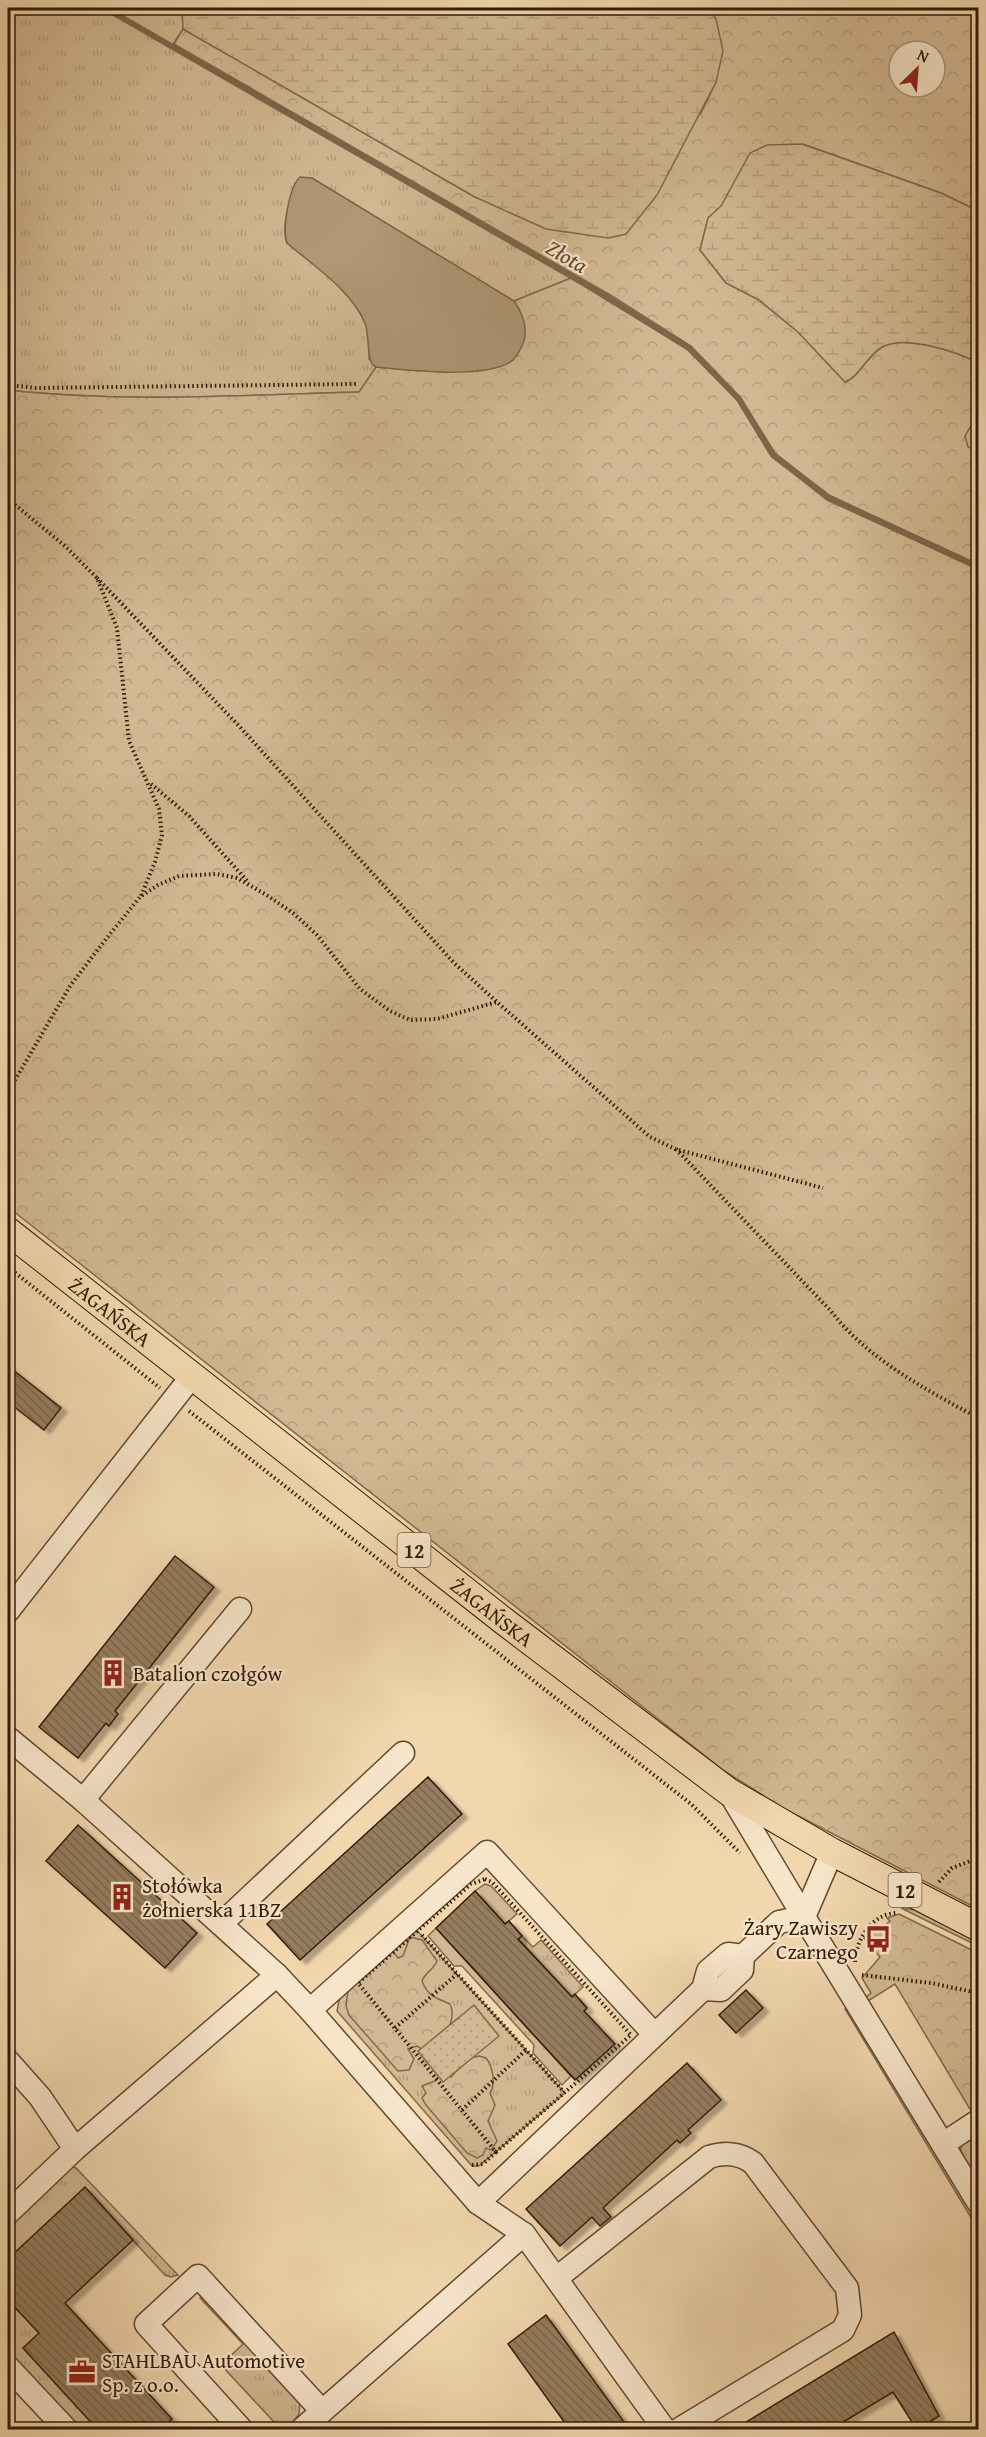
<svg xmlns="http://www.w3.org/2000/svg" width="986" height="2437" viewBox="0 0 986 2437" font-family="'Gentium Book Plus',serif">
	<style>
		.grass { fill: url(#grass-tufts); stroke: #81694d; stroke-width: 1.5 }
		.forest { fill: url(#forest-crowns); stroke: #81694d; stroke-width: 1.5; fill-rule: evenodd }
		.wetland { fill: url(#wetland-marsh); stroke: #81694d; stroke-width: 1.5 }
		.park { fill: url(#park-dots); stroke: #81694d; stroke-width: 1.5 }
		.water { fill: #b09776; stroke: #7d654a; stroke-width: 1.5 }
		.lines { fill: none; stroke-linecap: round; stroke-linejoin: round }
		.stream { stroke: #7d654a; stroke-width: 6 }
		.building { fill: url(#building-back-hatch); stroke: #311b08; stroke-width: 1.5; filter: url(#shadow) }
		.minor-casing { stroke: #614a32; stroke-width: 25 }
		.major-casing { stroke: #311b08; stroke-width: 29 }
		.path { stroke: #311b08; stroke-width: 4; stroke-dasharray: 1.5 3; stroke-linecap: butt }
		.minor { stroke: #f7e5ca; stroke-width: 22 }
		.major { stroke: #f2d7ae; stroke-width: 27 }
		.labels { text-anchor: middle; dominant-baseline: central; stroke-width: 4.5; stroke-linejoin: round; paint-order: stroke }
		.shield { fill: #f7e5ca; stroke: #6c5842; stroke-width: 1.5 }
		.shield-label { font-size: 20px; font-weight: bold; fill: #311b08 }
		.street-label { font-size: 21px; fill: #311b08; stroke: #f7e5ca }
		.poi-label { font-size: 21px; fill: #311b08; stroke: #f7e5ca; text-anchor: start }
		.water-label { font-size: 22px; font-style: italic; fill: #5d462e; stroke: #f7e5ca }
	</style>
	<defs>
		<pattern id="grass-tufts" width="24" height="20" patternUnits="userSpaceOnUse" patternTransform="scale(1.5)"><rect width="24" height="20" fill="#d1b792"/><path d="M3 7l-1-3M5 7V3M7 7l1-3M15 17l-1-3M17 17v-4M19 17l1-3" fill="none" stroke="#b49d7c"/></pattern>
		<pattern id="forest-crowns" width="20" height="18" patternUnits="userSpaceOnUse" patternTransform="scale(1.5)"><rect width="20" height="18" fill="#d1b792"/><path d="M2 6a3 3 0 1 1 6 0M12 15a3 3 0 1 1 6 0" fill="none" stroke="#b49d7c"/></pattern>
		<pattern id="wetland-marsh" width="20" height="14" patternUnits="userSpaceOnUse" patternTransform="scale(1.5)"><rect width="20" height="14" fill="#d1b792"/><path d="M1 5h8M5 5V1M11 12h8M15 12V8" fill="none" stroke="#b49d7c"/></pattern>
		<pattern id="park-dots" width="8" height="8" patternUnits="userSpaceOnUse" patternTransform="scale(1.5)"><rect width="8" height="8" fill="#d1b792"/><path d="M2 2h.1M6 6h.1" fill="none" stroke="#b49d7c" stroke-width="1.8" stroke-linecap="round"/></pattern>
		<pattern id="building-back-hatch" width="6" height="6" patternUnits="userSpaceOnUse" patternTransform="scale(1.5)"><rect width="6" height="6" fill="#957d5e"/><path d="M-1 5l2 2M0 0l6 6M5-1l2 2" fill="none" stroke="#7a664c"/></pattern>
		<filter id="shadow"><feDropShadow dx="6" dy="4" stdDeviation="1.5" flood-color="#0004"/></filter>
	</defs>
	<rect width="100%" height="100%" fill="#f2d7ae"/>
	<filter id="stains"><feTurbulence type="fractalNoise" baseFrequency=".00333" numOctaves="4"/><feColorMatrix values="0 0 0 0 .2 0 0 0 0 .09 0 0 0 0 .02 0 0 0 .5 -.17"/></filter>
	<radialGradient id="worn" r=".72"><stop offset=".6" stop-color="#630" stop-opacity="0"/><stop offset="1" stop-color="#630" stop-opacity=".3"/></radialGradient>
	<g class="grass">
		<path d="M8 8H102L571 278 514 301 312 178 295 183C292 203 280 223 287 243 315 267 362 296 369 336 370 343 369 352 369 359L376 367 360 392C243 395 124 403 8 390Z"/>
		<path d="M108 8H182L183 29 172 46Z"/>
		<path d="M485 1884 491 1886 517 1914 505 1924 475 1891Z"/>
		<path d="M412 1925 565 2093 479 2166H472L337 2011 340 1995Z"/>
		<path d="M436 1928 571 2076 562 2085 533 2053 534 2045 462 1966H454L428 1936Z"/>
		<path d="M522 1936 533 1947 541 1940 583 1987 572 1997 518 1939Z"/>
		<path d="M849 2006 978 2219V2229L845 2009Z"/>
		<path d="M978 2134V2182L960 2152 962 2144Z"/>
		<path d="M72 2167 76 2168 178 2275 171 2277 165 2275 85 2188 8 2259V2222Z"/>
		<path d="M203 2296 300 2400 299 2414 288 2429H266L274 2422 221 2365 243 2344 200 2298Z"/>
		<path d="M8 2300 36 2330 50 2317 52 2321 23 2348 98 2429H75L8 2356Z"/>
	</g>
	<g class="forest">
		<path d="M709 8H978V211L941 193 803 144 708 218 700 250 726 283 759 300 798 332 845 382C858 378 868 355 882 347 904 334 958 352 978 363V414L965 437 978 451V564L829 496 775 453 740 397 691 346 612 296 174 44 183 29 475 197C506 209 532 226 565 232L701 113 716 82V19ZM899 51H935V87H899Z"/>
		<path d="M571 278 687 349 737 400 771 455 827 500 978 569V1909L783 1808 723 1770 8 1207V390C123 403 243 395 359 392L376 367C420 371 471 377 512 360L519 309 514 301Z"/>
		<path d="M901 1908 923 1911 978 1938V1946Z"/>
		<path d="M899 1914 978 1953V2113L974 2116 895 1984 868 2001 866 1997 871 1993 862 1978 880 1957 864 1938 879 1925 882 1928 890 1921 887 1918Z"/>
		<path d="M410 1937 422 1940 437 1961C433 1970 425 1973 422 1981 428 1997 437 1998 450 2004 456 2015 448 2036 438 2045 435 2047 428 2049 425 2051L417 2046 408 2049 414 2059 409 2070 398 2071 349 2015 346 2006 348 1990 392 1950 398 1958 403 1956Z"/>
		<path d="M479 2056 486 2058C493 2067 496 2084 490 2093L495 2105 488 2121 497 2141 491 2150 486 2148 483 2155 477 2158 467 2153 426 2105 422 2098 426 2093 422 2086 435 2081 441 2073H449L451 2077 468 2059Z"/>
	</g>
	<g class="wetland">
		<path d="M182 8H709L716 19 723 51 716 82 657 195 626 234 608 238 546 229 475 197 183 29Z"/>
		<path d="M802 144 941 193 978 211V363C958 352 904 334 882 347 868 355 858 378 845 382L798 332 759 300 726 283 700 250 708 218 721 206 750 153 767 145Z"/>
		<path d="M978 414V451L968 447 965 436Z"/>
	</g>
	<path class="park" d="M474 2005 499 2036 443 2082 418 2051Z"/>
	<path class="water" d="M300 177 312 178 514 301C523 314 529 328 523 344 520 349 518 356 513 360 490 380 407 370 376 367L372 364C366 352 370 337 365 323 351 290 314 266 287 243 282 229 289 187 300 177Z"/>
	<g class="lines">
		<path class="stream" d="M105 8 592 288 689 348 739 399 773 455 828 497 978 567"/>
	</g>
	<g class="building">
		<path d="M8 1366 61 1408 44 1430 8 1402Z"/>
		<path d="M175 1556 214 1587 115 1711 118 1714 109 1726 106 1723 78 1758 39 1727Z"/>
		<path d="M428 1777 462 1814 300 1960 267 1924Z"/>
		<path d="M78 1825 197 1933 165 1968 46 1861Z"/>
		<path d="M475 1891 505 1924 509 1921 522 1936 518 1939 572 1997 575 1994 587 2008 584 2011 615 2044 575 2080 436 1928Z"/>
		<path d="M746 1990 763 2008 736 2033 719 2015Z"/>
		<path d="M687 2063 721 2100 688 2130 691 2133 680 2143 677 2140 603 2208 611 2217 600 2226 592 2217 560 2246 526 2209Z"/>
		<path d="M85 2187 133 2240 65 2303 172 2419 161 2430H98L23 2348 39 2333 8 2300V2259Z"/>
		<path d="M546 2315 630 2430H570L508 2344Z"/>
		<path d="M894 2332 939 2416 917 2430 893 2392 830 2430H733Z"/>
	</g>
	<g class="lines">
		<defs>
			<g id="minor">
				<path d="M8 1611 192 1376"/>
				<path d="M8 1738 83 1800 277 1975 310 2010"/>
				<path d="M83 1800 240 1609"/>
				<path d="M832 1852 804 1917 978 2202"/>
				<path d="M221 1924 403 1753"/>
				<path d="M703 1989 721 1990 742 1970 743 1956 779 1922 804 1917 729 1792"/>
				<path d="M654 2034 487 1852 310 2010 478 2203 524 2234 665 2430"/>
				<path d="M8 2061 40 2097 75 2149"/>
				<path d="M943 2144 978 2121"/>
				<path d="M478 2203 703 1989 708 1971 728 1954 743 1956"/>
				<path d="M8 2213 75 2149 277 1975"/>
				<path d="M558 2277 709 2157C724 2152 740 2153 753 2163L847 2288 850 2315 843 2330 678 2430"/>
				<path d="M8 2367 67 2430"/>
				<path d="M242 2430 146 2324 198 2276 322 2411"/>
				<path d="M301 2430 524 2234"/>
			</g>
			<g id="major">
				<path id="s1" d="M8 1231 505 1622 729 1792 832 1852 978 1927"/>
			</g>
		</defs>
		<use href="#minor" class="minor-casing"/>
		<use href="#major" class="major-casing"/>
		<g class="path">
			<path d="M8 385 36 388 356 384"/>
			<path d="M8 499 65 546 97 578 117 628 129 741 159 809 162 835 155 862 141 896"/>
			<path d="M97 578 239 726 454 963 497 1002"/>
			<path d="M151 784 189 816 249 883"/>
			<path d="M8 1092 70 986 106 939 140 897 158 885 179 876 217 874 237 878 265 894 293 913 317 935 360 989 390 1011 410 1020 437 1019 497 1002 650 1137 675 1149 823 1188"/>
			<path d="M676 1149 831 1311C867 1359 927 1390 978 1418"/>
			<path d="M8 1267 160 1388"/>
			<path d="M189 1411 691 1804 740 1853"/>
			<path d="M485 1879 492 1882 631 2035 496 2152 358 1983 471 1884Z"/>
			<path d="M939 1882 952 1868 978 1858"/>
			<path d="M422 1935 564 2092"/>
			<path d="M855 1962C856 1939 872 1914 896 1913"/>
			<path d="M862 1975 931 1983 978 1993"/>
			<path d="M395 2028 457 1974"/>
			<path d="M462 2110 526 2050"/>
			<path d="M472 2165 483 2164 496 2152"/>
		</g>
		<use href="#minor" class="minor"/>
		<use href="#major" class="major"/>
	</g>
	<defs>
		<symbol id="building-bare" viewBox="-9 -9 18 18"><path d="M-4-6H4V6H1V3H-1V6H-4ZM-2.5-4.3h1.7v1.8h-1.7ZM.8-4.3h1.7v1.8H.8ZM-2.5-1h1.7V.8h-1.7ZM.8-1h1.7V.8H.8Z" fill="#8f2418" stroke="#f7e5ca" stroke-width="2.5" paint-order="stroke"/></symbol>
		<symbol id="bus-bare" viewBox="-9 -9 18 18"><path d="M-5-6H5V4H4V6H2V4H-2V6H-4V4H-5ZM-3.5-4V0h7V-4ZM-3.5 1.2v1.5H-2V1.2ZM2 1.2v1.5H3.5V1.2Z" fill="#8f2418" stroke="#f7e5ca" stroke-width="2.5" paint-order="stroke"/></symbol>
		<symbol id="office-bare" viewBox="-9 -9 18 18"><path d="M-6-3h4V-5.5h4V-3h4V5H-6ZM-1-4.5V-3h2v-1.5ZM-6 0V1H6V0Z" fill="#8f2418" stroke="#f7e5ca" stroke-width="2.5" paint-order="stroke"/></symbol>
	</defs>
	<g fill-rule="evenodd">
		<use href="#building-bare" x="94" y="1654" width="38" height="38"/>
		<use href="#building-bare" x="103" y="1878" width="38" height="38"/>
		<use href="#bus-bare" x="859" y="1920" width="38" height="38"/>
		<use href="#office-bare" x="63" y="2353" width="38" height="38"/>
	</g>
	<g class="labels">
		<g class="shield">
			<rect x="397.5" y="1533" width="33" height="34" rx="4.5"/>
			<rect x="888.5" y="1873" width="33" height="34" rx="4.5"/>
		</g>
		<g class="shield-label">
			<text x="414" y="1550">12</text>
			<text x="905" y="1890">12</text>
		</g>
		<g class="street-label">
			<text stroke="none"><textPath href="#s1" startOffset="130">ŻAGAŃSKA</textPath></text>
			<text stroke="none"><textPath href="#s1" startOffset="616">ŻAGAŃSKA</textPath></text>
		</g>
		<g class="poi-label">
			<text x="133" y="1673">Batalion czołgów</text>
			<text x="142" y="1885">Stołówka<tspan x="142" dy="24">żołnierska 11BZ</tspan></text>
			<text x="858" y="1927" text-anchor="end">Żary Zawiszy<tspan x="858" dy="24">Czarnego</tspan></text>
			<text x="102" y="2360">STAHLBAU Automotive<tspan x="102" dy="24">Sp. z o.o.</tspan></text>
		</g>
		<g class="water-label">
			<text transform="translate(567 256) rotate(30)">Złota</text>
		</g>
	</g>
	<rect width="986" height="2437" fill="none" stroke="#f2d7ae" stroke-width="30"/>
	<rect x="9" y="9" width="968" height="2419" fill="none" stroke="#311b08" stroke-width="3"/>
	<rect x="15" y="15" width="956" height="2407" fill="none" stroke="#311b08" stroke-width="1.5"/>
	<g transform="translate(917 69) rotate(25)"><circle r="28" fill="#f7e5ca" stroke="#a8947c" stroke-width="1.5"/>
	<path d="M0-4.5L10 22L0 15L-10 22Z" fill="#8f2418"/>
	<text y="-9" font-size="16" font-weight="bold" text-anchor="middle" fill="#311b08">N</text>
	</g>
	<rect width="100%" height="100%" filter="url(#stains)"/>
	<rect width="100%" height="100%" fill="url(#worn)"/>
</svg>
